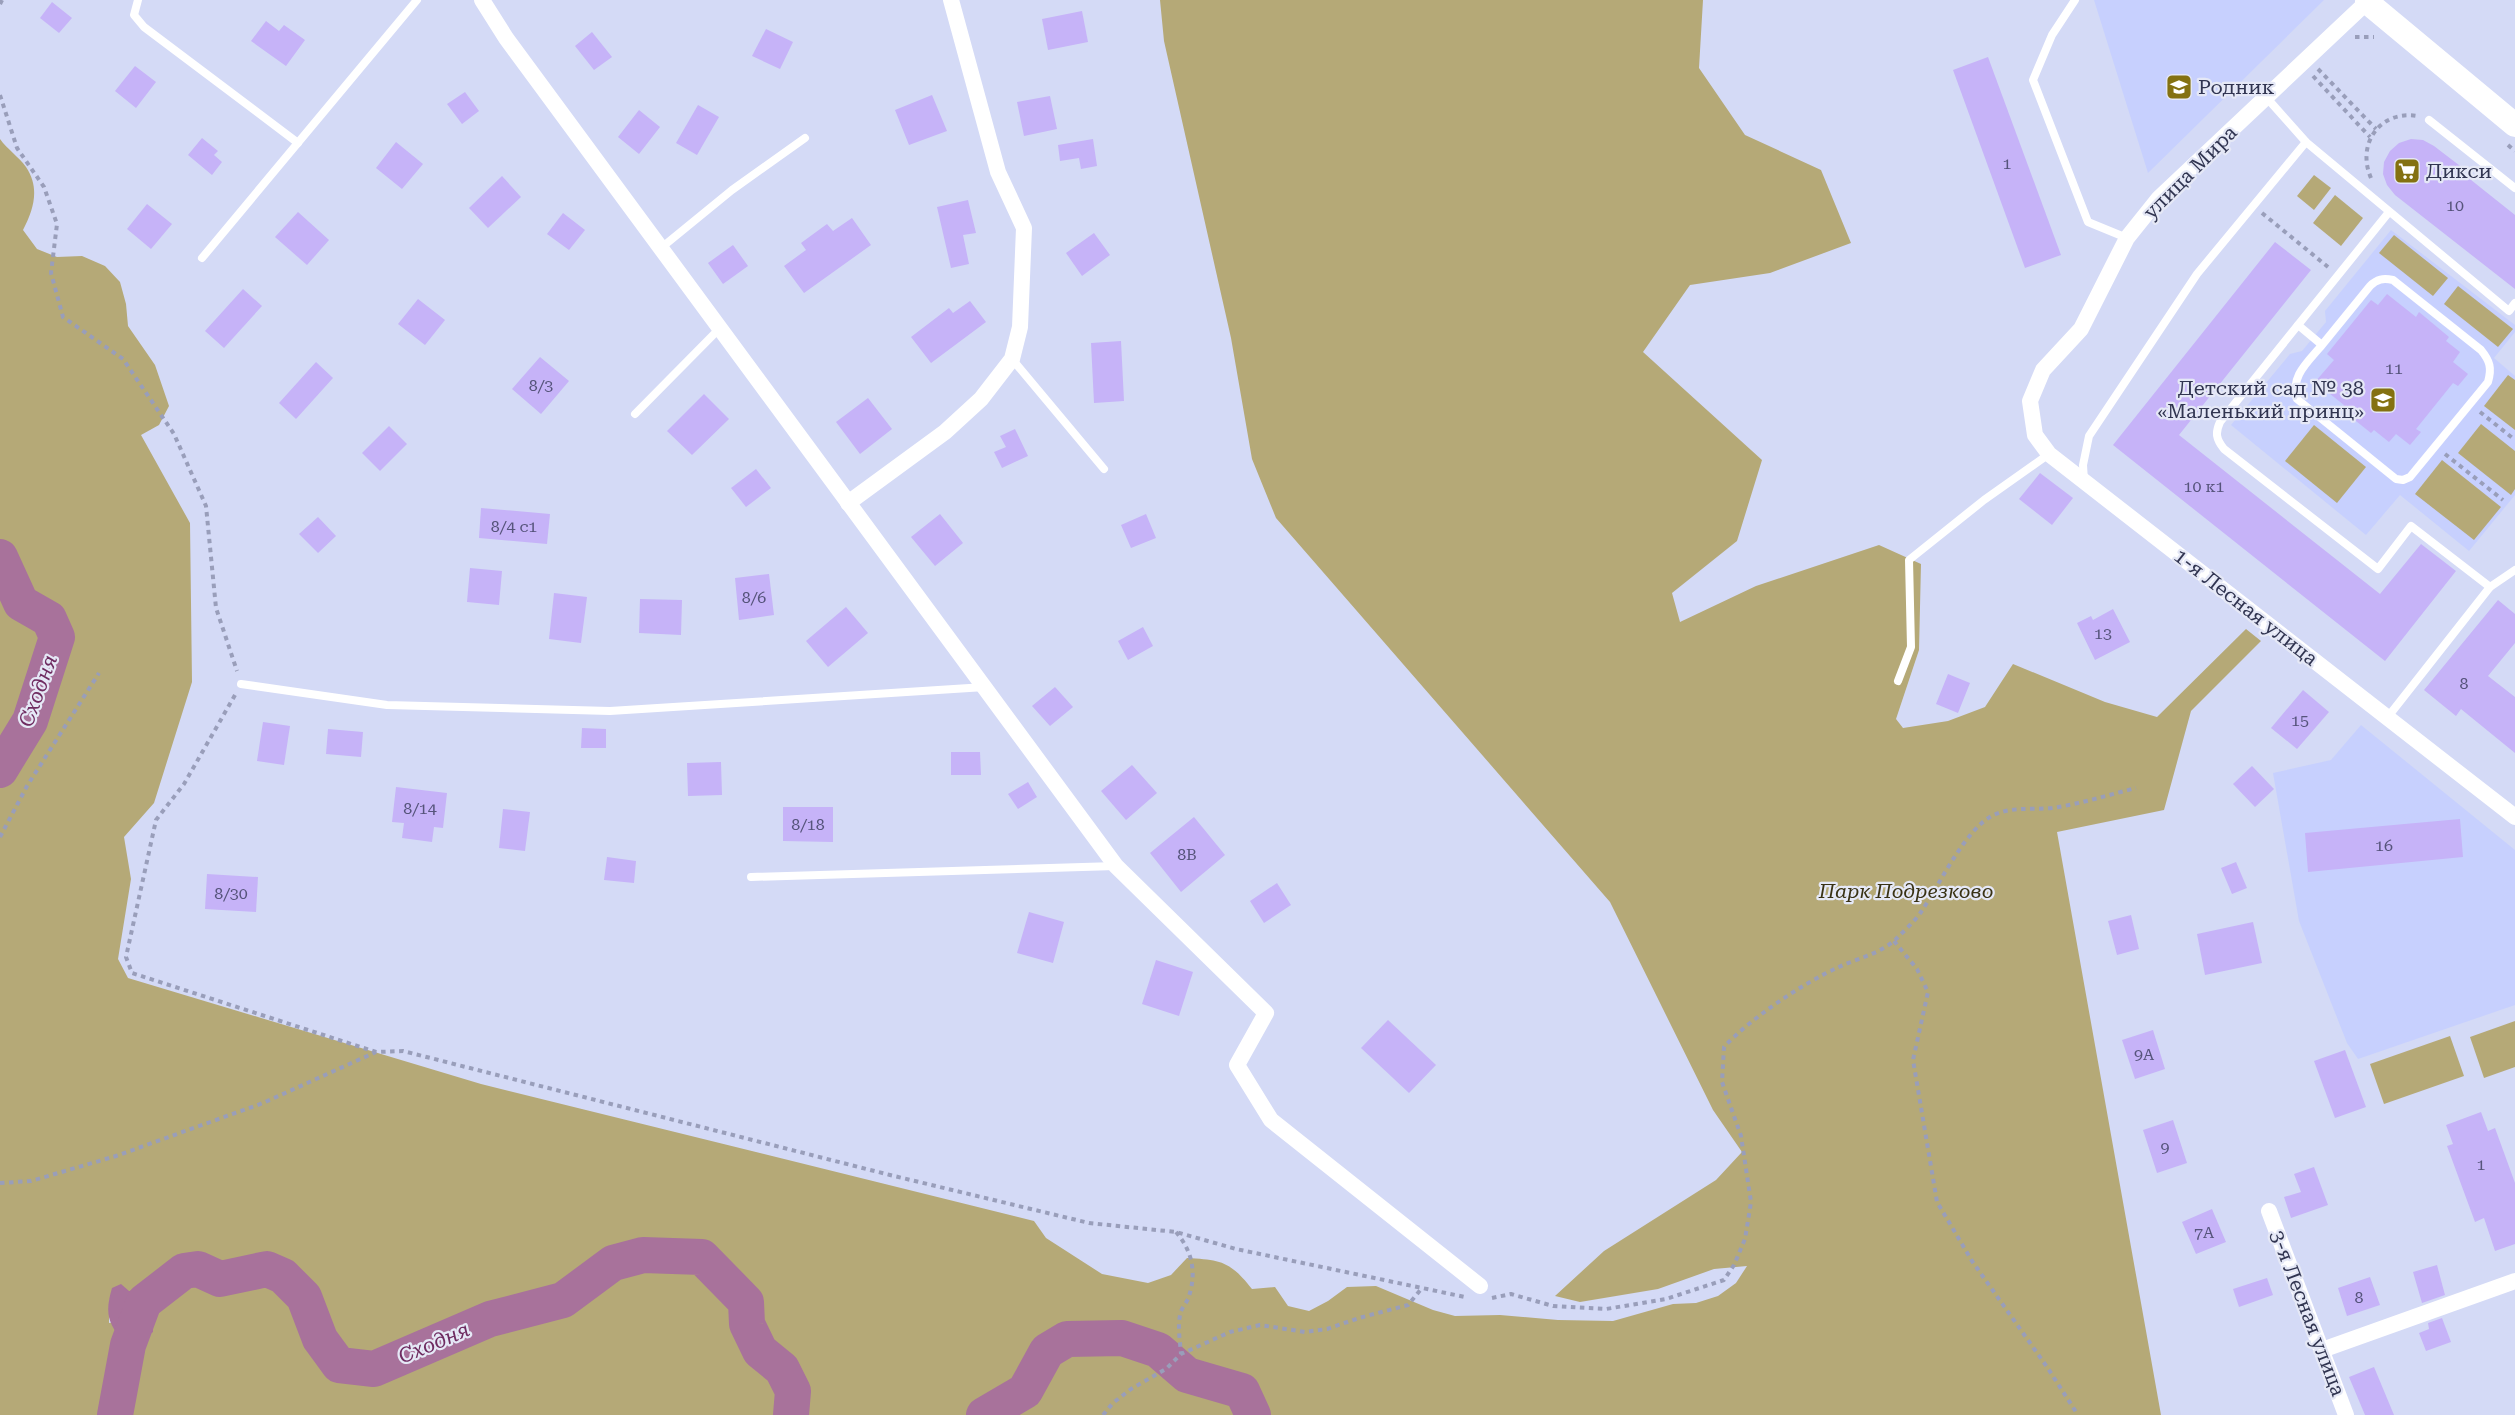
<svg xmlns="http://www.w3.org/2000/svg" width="2515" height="1415" viewBox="0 0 2515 1415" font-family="'Roboto Serif',serif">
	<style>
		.built { fill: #c7d0fe }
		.green { fill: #b5a977; fill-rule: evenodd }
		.water { fill: #a8729b }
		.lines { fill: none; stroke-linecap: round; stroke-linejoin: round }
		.river { stroke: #a8729b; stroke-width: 36 }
		.building { fill: #c6b3f8 }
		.path { stroke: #999eba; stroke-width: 4; stroke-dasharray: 4.5 4.5; stroke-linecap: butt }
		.lane { stroke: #fff; stroke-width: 8 }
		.street { stroke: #fff; stroke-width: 16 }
		.secondary { stroke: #fff; stroke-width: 24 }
		.labels { text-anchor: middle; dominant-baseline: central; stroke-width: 4.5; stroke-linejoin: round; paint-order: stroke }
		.number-label { font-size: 16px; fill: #56547b }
		.poi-label { font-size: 20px; fill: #313551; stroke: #e5e8f6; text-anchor: start }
		.street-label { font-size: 20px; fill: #313551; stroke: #e5e8f6 }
		.park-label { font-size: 20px; font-style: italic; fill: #393214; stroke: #e5e8f6 }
		.water-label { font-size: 21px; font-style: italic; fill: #6f2c61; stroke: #e5e8f6 }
	</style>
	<rect width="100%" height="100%" fill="#d4daf6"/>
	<g class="built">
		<path d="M2094 0H2324L2148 173Z"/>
		<path d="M2391 230 2515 325V332L2494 358 2515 376V495L2469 551 2400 495 2366 535 2231 425 2290 354 2302 351 2326 322 2325 311Z"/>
		<path d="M2361 725 2515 850V1005L2358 1059 2347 1043 2299 921 2273 773 2331 760Z"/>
	</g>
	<g class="green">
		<path d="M1160 0H1703L1699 68 1745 135 1821 170 1851 243 1770 273 1690 285 1643 352 1762 460 1737 541 1672 593 1680 622 1756 586 1879 545 1921 564 1919 650 1896 719 1903 728 1948 721 1985 707 2013 664 2105 702 2157 717 2246 629 2261 641 2191 711 2164 810 2057 832 2161 1415H0V139C7 149 19 157 26 167 40 188 34 209 23 230L37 249 57 257 82 256 105 266 120 282 126 304 128 326 155 365 169 406 159 425 141 435 190 523 192 682 154 803 124 837 131 879 118 959 128 978 481 1084 1034 1221 1046 1238 1102 1274 1148 1283 1171 1275 1187 1258C1221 1260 1230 1261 1252 1289L1275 1287 1288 1306 1309 1311 1328 1301 1347 1287 1376 1286 1433 1310 1455 1316 1500 1315 1558 1320 1613 1321 1673 1304 1696 1303 1718 1296 1736 1283 1747 1266 1714 1269 1658 1289 1580 1302 1555 1296 1604 1251 1716 1180 1742 1152 1713 1110 1610 902 1276 518 1252 459 1231 338 1164 41ZM178 1268 191 1274 162 1296 152 1316 109 1323V1300C133 1289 159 1289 178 1268Z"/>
		<path d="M2314 175 2331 188 2314 210 2297 196Z"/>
		<path d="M2335 195 2363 218 2341 246 2313 223Z"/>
		<path d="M2394 235 2448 278 2433 296 2379 253Z"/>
		<path d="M2458 286 2513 329 2498 347 2444 304Z"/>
		<path d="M2508 375 2515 380V430L2484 406Z"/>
		<path d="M2481 424 2515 451V489L2511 495 2458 453Z"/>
		<path d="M2314 425 2366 467 2337 503 2285 461Z"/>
		<path d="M2442 460 2501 507 2474 540 2415 494Z"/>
		<path d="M2515 1021V1067L2484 1078 2470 1037Z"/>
		<path d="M2450 1036 2464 1076 2384 1104 2370 1064Z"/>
	</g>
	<path class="water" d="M185 1265 191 1273C168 1293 152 1299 153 1332L135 1344 124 1342C107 1323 105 1312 112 1288L121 1284 129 1291C143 1291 159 1286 170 1277 176 1272 178 1268 185 1265Z"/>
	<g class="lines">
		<g class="river">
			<path d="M0 557 21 603 49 619 57 637 30 721 0 770"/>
			<path d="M115 1415 128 1345 144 1302 184 1271 198 1269 220 1279 267 1269 283 1276 304 1297 320 1339 339 1365 374 1369 490 1319 563 1300 613 1263 643 1255 702 1257 746 1302 747 1324 760 1351 782 1369 793 1391 791 1415"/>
			<path d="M984 1415 1025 1391 1047 1351 1067 1339 1122 1338 1158 1350 1187 1375 1242 1391 1253 1415"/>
		</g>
	</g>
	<g class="building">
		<path d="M52 2 72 18 59 33 40 18Z"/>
		<path d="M1082 11 1088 42 1048 50 1042 19Z"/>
		<path d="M266 21 279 31 284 25 305 40 286 66 251 41Z"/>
		<path d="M766 29 793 42 780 69 752 56Z"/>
		<path d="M592 32 612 57 594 70 575 46Z"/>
		<path d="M1988 57 2061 255 2025 268 1953 70Z"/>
		<path d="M135 66 156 82 136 108 115 91Z"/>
		<path d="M465 92 479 111 462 124 447 104Z"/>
		<path d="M932 95 947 131 909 145 895 110Z"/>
		<path d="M1050 96 1057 129 1024 136 1017 102Z"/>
		<path d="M698 105 719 117 697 155 676 143Z"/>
		<path d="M639 110 660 127 639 154 618 137Z"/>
		<path d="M202 138 218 151 214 155 222 162 212 175 188 155Z"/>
		<path d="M1093 139 1097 166 1081 169 1079 158 1060 161 1058 145Z"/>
		<path d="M2411 139 2423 140 2434 146 2464 169 2461 172 2515 215V289L2395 195 2387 185 2383 174 2384 162 2390 151 2399 143Z"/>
		<path d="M396 142 423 164 402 189 376 168Z"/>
		<path d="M502 176 521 197 488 228 469 208Z"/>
		<path d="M968 200 976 233 963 235 969 264 951 268 937 207Z"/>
		<path d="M147 204 172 224 151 249 127 229Z"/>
		<path d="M298 212 329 240 307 265 275 237Z"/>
		<path d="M563 213 585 230 569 250 547 234Z"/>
		<path d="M852 218 871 245 804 293 784 266 806 250 801 243 827 224 833 231Z"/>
		<path d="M1094 233 1110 255 1082 276 1066 253Z"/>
		<path d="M2275 242 2311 270 2179 435 2380 594 2421 544 2456 571 2385 661 2113 445Z"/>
		<path d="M733 245 748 266 723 284 708 263Z"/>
		<path d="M243 289 262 306 224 348 205 331Z"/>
		<path d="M2387 294 2416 317 2419 312 2449 337 2446 341 2460 352 2453 362 2468 374 2458 386 2453 383 2416 429 2421 432 2410 445 2396 434 2389 442 2374 430 2371 433 2341 409 2344 405 2315 382 2334 360 2327 354 2371 300 2378 305Z"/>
		<path d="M418 299 445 320 425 345 398 324Z"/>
		<path d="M970 301 986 322 931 363 911 337 949 308 953 313Z"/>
		<path d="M1121 341 1124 401 1094 403 1091 343Z"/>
		<path d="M540 357 569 381 541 414 512 389Z"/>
		<path d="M316 362 333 378 296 419 279 403Z"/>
		<path d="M704 394 729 419 692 455 667 431Z"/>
		<path d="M868 398 892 429 860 454 836 422Z"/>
		<path d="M389 426 407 444 380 471 362 453Z"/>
		<path d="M1015 429 1028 456 1002 468 994 452 1006 447 1000 436Z"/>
		<path d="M756 469 771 488 746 507 731 488Z"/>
		<path d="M2040 473 2073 498 2052 525 2019 499Z"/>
		<path d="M481 508 550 514 547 544 479 538Z"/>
		<path d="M940 514 963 543 935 566 911 537Z"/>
		<path d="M1146 514 1156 538 1131 548 1121 525Z"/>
		<path d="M318 517 336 536 318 553 299 534Z"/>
		<path d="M470 568 502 571 499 605 467 602Z"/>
		<path d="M769 574 774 615 739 620 735 578Z"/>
		<path d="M554 593 587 597 581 643 549 639Z"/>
		<path d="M640 599 682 600 681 635 639 633Z"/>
		<path d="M2498 600 2515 614V643L2488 676 2515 697V753L2461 709 2456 716 2424 690Z"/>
		<path d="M846 607 868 633 828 667 806 641Z"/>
		<path d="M2113 609 2130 642 2095 660 2077 623 2091 616 2093 620Z"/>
		<path d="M1143 627 1153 646 1128 660 1118 641Z"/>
		<path d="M1948 674 1970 683 1958 713 1936 704Z"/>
		<path d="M1055 687 1073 707 1050 726 1032 706Z"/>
		<path d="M2303 690 2329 712 2297 749 2271 728Z"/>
		<path d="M263 722 290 726 284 765 257 761Z"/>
		<path d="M582 728 606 729V748H581Z"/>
		<path d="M328 729 363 732 361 757 326 754Z"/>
		<path d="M951 752H980L981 775H951Z"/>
		<path d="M721 762 722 795 688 796 687 763Z"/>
		<path d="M1132 765 1157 793 1126 820 1101 791Z"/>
		<path d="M2252 766 2274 789 2255 807 2233 784Z"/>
		<path d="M1028 782 1037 797 1018 809 1008 794Z"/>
		<path d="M396 787 447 793 443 828 434 827 432 842 402 838 404 823 392 822Z"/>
		<path d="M783 807H833V842L783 841Z"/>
		<path d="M503 809 530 812 525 851 499 848Z"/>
		<path d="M1194 817 1225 855 1181 892 1150 853Z"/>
		<path d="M2460 819 2463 857 2308 872 2305 833Z"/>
		<path d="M607 857 636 861 634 883 604 880Z"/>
		<path d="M2236 862 2247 888 2232 894 2221 868Z"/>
		<path d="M207 874 258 877 256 912 205 909Z"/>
		<path d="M1277 883 1291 905 1264 923 1250 901Z"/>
		<path d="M1029 912 1064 922 1053 963 1017 953Z"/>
		<path d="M2131 915 2139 949 2117 955 2108 921Z"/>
		<path d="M2253 922 2262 963 2205 975 2197 934Z"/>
		<path d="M1156 960 1193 972 1179 1016 1142 1004Z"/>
		<path d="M1388 1020 1436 1065 1409 1093 1361 1048Z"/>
		<path d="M2153 1030 2165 1069 2135 1079 2122 1040Z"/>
		<path d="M2345 1050 2366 1107 2335 1118 2314 1061Z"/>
		<path d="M2481 1112 2488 1131 2495 1128 2515 1183V1244L2495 1251 2484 1218 2475 1222 2447 1146 2453 1144 2446 1125Z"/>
		<path d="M2173 1120 2187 1163 2157 1173 2143 1130Z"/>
		<path d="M2314 1167 2328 1205 2291 1218 2284 1197 2301 1192 2294 1174Z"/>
		<path d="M2212 1209 2226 1242 2196 1254 2182 1222Z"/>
		<path d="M2437 1265 2445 1295 2422 1303 2413 1272Z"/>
		<path d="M2370 1277 2380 1305 2347 1316 2338 1288Z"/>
		<path d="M2267 1278 2273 1295 2239 1307 2233 1289Z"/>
		<path d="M2442 1318 2451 1342 2426 1351 2419 1333 2429 1329 2428 1323Z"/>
		<path d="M2374 1367 2394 1415H2365L2349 1377Z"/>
	</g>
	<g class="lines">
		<g class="path">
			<path d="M0 4 2 0"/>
			<path d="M2355 37H2374"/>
			<path d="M2318 69 2376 129"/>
			<path d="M2313 76 2370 137"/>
			<path d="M0 95 17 148 44 187 57 224 51 273 63 317 123 359 174 434 206 506 216 608 237 671"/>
			<path d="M2508 145 2515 151"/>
			<path d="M2371 178C2356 144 2380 110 2417 116"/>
			<path d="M2262 213 2328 267"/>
			<path d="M2480 412 2515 440"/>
			<path d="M2445 454 2503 500"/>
			<path d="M235 695 184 784 156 820 126 957 132 973 376 1052"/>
			<path d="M0 837 27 786 99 673"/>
			<path d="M1894 941 1917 969 1928 992 1913 1060 1937 1202 1972 1261 2047 1367 2078 1415"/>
			<path d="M0 1183 31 1181 116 1156 263 1103 376 1052 403 1051 890 1175 1089 1223 1176 1232 1236 1249 1465 1297"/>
			<path d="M1176 1232C1193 1252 1197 1274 1188 1299 1186 1303 1183 1307 1181 1311 1177 1325 1180 1340 1181 1354"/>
			<path d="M1492 1298 1511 1294 1553 1306 1606 1309 1666 1299 1724 1280 1734 1265 1745 1239 1751 1202 1741 1136 1722 1082 1724 1047C1751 1018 1803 983 1839 967 1858 958 1880 954 1896 939 1904 931 1914 922 1921 912 1938 887 1964 832 1990 817 2009 806 2030 810 2052 808 2080 804 2108 795 2136 788"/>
			<path d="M1103 1415 1113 1403 1131 1389 1166 1369 1181 1354 1230 1332 1260 1325 1305 1332 1327 1329 1359 1318 1408 1305 1422 1288"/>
		</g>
		<g class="lane">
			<path d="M138 0 134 15 144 27 298 143"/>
			<path d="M2075 0 2052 35 2033 80 2088 222 2127 238"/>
			<path d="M2266 97 2306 142 2509 311 2515 303"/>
			<path d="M2429 120 2515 188"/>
			<path d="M661 248 732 190 805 138"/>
			<path d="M202 258 417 0"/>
			<path d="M2298 325 2322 345 2370 286C2377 279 2383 278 2393 280L2481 350C2490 361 2492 368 2488 382L2410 477 2403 480 2396 479 2297 399C2290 376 2308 362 2322 345"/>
			<path d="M1012 359 1104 469"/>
			<path d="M635 414 720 328"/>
			<path d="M2084 481 2083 465 2089 436 2197 274 2306 142"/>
			<path d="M2490 587 2515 570"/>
			<path d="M1898 681 1911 647 1909 560 1984 500 2049 454"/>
			<path d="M241 684 387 705 610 711 985 687"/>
			<path d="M2387 718 2490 587 2411 526 2378 569 2224 449C2216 439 2215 433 2220 422L2389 212"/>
			<path d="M751 877 1116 866"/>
		</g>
		<g class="street">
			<path d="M482 0 506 38 1116 866 1266 1013 1237 1065 1271 1120 1480 1286"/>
			<path d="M2367 2 2159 198 2127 238 2081 329 2043 370 2030 401 2035 435 2049 454 2515 817"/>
			<path d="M848 503 945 432 981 399 1012 359 1020 327 1024 228 998 172 951 0"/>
			<path d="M2269 1211 2346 1415"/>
			<path d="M2322 1350 2515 1281"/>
		</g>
		<path class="secondary" d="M2369 0 2367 2 2515 125"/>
	</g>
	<defs>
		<symbol id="school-square" viewBox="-11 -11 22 22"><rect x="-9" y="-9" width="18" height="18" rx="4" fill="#847111" stroke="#e5e8f6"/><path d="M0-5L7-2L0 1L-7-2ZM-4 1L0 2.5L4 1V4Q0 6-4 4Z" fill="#fff"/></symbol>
		<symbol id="supermarket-square" viewBox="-11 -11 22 22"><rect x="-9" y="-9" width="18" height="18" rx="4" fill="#847111" stroke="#e5e8f6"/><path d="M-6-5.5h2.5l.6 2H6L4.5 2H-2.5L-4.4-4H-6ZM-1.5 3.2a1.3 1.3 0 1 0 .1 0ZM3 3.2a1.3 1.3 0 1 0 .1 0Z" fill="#fff"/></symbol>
	</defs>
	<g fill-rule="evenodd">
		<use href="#school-square" x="2164" y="72" width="30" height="30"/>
		<use href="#supermarket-square" x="2392" y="156" width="30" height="30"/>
		<use href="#school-square" x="2368" y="385" width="30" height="30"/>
	</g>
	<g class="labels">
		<g class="number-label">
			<text x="2007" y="163">1</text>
			<text x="2455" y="205">10</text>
			<text x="2394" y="368">11</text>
			<text x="541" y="385">8/3</text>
			<text x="2204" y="486">10 к1</text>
			<text x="514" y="526">8/4 с1</text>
			<text x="754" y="597">8/6</text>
			<text x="2103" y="633">13</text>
			<text x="2464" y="683">8</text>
			<text x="2300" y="720">15</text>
			<text x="420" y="808">8/14</text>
			<text x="808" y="824">8/18</text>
			<text x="2384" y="845">16</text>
			<text x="1187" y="854">8В</text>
			<text x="231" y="893">8/30</text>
			<text x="2144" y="1054">9А</text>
			<text x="2165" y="1147">9</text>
			<text x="2481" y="1164">1</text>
			<text x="2204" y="1232">7А</text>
			<text x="2359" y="1297">8</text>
		</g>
		<g class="poi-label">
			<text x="2198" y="87">Родник</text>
			<text x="2426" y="171">Дикси</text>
			<text x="2364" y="388" text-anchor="end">Детский сад № 38<tspan x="2364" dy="23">«Маленький принц»</tspan></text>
		</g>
		<g class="street-label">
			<text transform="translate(2190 172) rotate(-45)">улица Мира</text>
			<text transform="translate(2246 607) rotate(38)">1-я Лесная улица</text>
			<text transform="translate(2308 1313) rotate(69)">3-я Лесная улица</text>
		</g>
		<g class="park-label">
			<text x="1906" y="891">Парк Подрезково</text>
		</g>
		<g class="water-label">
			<text transform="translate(38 691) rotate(-70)">Сходня</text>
			<text transform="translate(434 1343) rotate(-23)">Сходня</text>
		</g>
	</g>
</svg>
